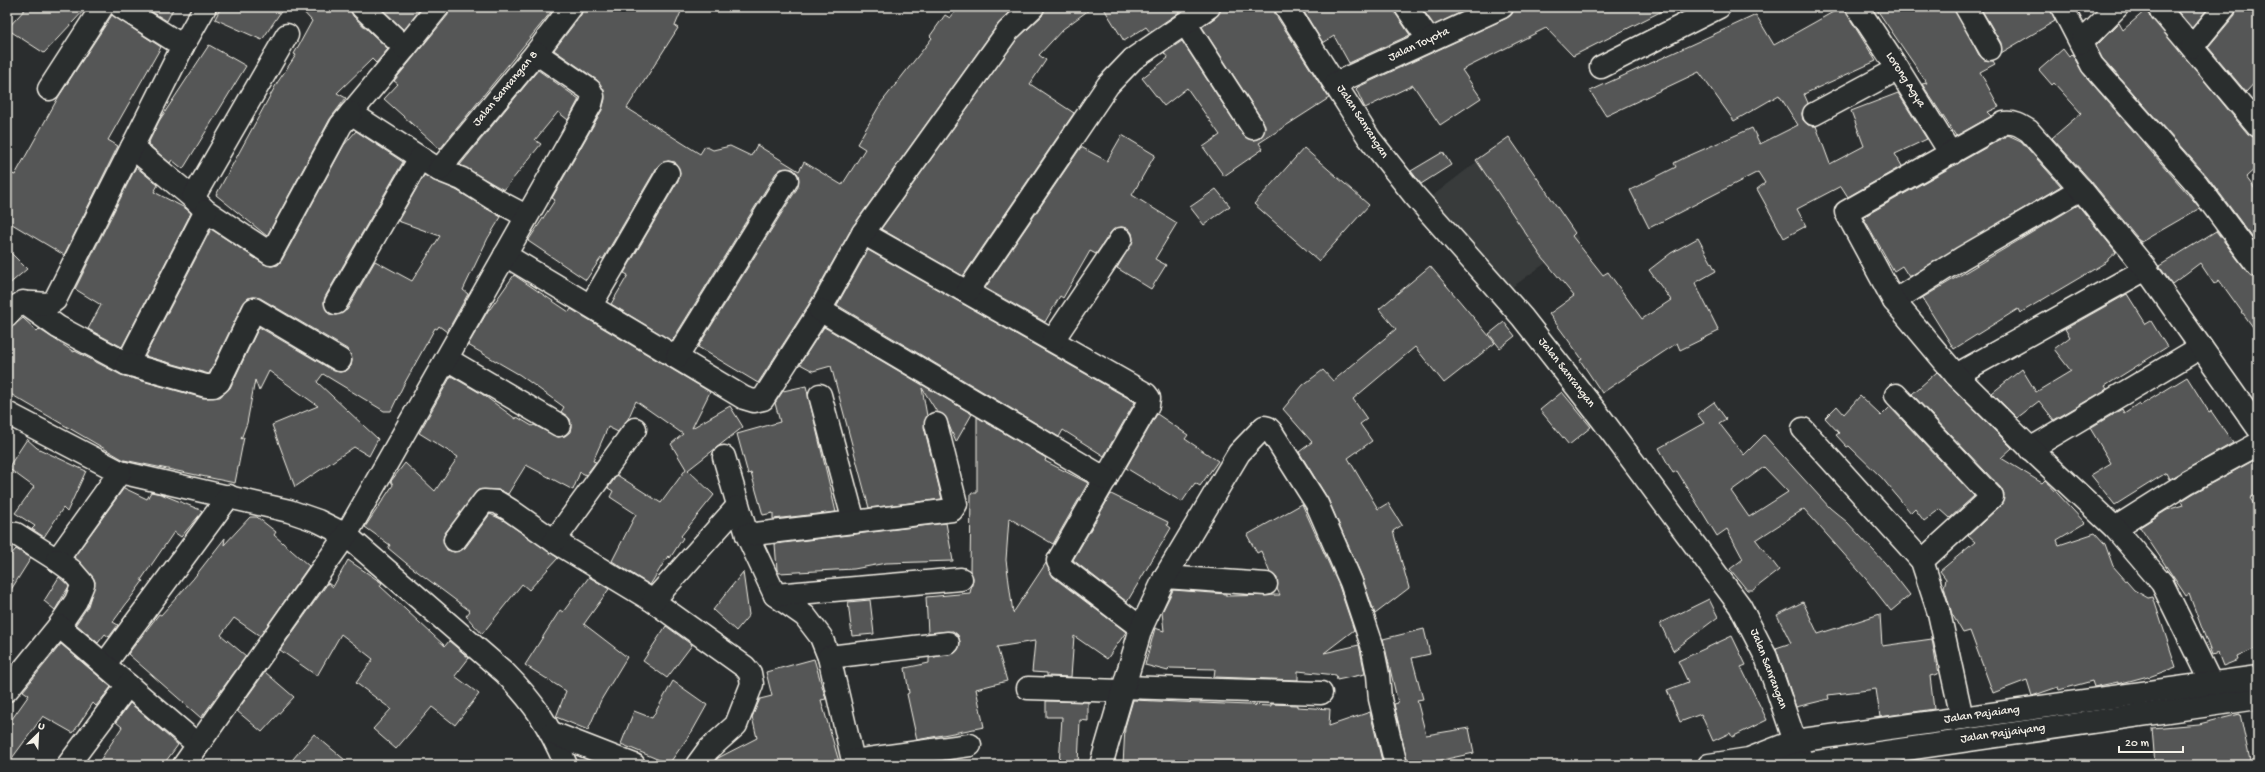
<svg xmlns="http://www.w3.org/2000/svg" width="2265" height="772" viewBox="0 0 2265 772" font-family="'Gochi Hand',sans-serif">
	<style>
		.built { fill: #373a3a }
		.building { fill: #555756; stroke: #f4f1e8; fill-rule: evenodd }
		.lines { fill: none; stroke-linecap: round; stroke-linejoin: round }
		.minor-casing { stroke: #f4f1e8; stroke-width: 25 }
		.major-casing { stroke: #f4f1e8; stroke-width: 25 }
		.minor { stroke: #2a2d2e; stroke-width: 22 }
		.major { stroke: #2a2d2e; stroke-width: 22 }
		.labels { text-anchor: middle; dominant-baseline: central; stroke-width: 3.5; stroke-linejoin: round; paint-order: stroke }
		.street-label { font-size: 12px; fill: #f4f1e8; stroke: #2a2d2e }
	</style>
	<rect width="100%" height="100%" fill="#2a2d2e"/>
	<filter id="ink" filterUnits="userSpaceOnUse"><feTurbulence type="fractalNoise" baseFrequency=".025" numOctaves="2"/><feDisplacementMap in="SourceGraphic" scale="8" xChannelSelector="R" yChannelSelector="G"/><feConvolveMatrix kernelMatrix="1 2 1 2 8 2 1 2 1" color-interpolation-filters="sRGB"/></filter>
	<g filter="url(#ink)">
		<path class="built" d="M1509 137 1579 239 1507 291 1431 197Z"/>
		<g class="building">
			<path d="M27 7H87L44 53 7 29Z"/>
			<path d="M144 7H174L167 21Z"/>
			<path d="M221 7H284L262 40 215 19Z"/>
			<path d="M299 7H349L353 16 388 49 376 63 372 59 337 93 346 98 330 119 267 236 216 195 277 83 296 55 294 54 312 21Z"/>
			<path d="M380 7H422L404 30Z"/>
			<path d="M450 7H555L440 149 384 99 398 84 394 81 448 15Z"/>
			<path d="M583 7H683L675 26 678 28 627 108 700 154 705 146 713 150 730 146 751 156 757 145 799 171 804 162 842 185 865 149 857 144 881 103 932 38 930 36 945 15 950 18 959 7H1015L998 24 853 226 809 304 758 383 698 347 798 187V174L793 169H781L776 173 672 341 611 304 628 275 624 273 679 179 680 173 675 162 668 161 657 167 603 259 601 258 586 280 528 241 555 200 552 198 602 110 605 99 604 90 597 80 554 50 581 15Z"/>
			<path d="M1045 7H1093L1063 29 1039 55 1046 60 1030 84 1074 113 963 276 881 229 1017 39 1042 16Z"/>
			<path d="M1103 7H1187L1150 32 1146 27 1124 41Z"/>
			<path d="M1221 7H1274L1275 14 1329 98 1259 143 1263 149 1224 176 1203 147 1220 135 1187 88 1164 106 1142 78 1168 58 1164 53 1182 41 1243 135 1253 140 1260 138 1265 128 1263 121 1202 27 1216 17Z"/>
			<path d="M1301 7H1394L1396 14 1410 35 1349 63 1334 36 1323 43Z"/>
			<path d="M1421 7H1472L1434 25Z"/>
			<path d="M1514 7H1670L1573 56 1546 28 1462 70 1481 98 1440 125 1413 85 1365 108 1356 89 1358 87 1507 18 1512 14Z"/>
			<path d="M1842 7H1845L1847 14 1876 61 1804 94 1808 103 1802 113 1803 120 1808 125 1816 126 1830 164 1864 146 1851 111 1898 93 1927 139 1895 154 1902 166 1848 197 1841 186 1797 209 1806 226 1784 238 1757 189 1765 183 1758 172 1649 228 1630 190 1676 167 1674 163 1686 157 1752 128 1760 144 1798 125 1779 95 1734 121 1699 72 1606 116 1590 91 1756 15 1774 45Z"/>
			<path d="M1875 7H1954L1979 55 1984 60 1993 61 1995 64 1980 72 1999 107 1988 112 1992 116 1956 136 1922 84 1927 83Z"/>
			<path d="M1980 7H2050L2055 21 2001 53V43Z"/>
			<path d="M2174 7H2209L2192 28Z"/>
			<path d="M2237 7H2258V79L2246 92 2208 47 2235 15Z"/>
			<path d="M2146 10 2248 134 2258 138V166L2246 177 2258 193V245L2207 176 2102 58 2096 46 2119 23 2123 30Z"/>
			<path d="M112 15 161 47 108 140 118 146 64 255 7 221V172L15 175 59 96Z"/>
			<path d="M209 45 246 66 183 169 172 160 170 163 148 144 159 121Z"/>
			<path d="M2063 49 2069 57 2072 54 2083 73 2200 208 2141 242 2091 181 2052 138 2081 113 2054 83 2052 85 2039 70Z"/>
			<path d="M538 70 579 99 568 120 558 112 535 140 541 144 504 190 460 165Z"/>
			<path d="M356 131 403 162 325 297 324 303 329 314 336 315 347 310 375 261 412 281 440 236 398 221 424 175 456 190 501 217 488 238 463 290 468 294 447 332 439 326 437 329 435 328 403 386 391 411H384L323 374 317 382 378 439 369 456 354 447 295 487 272 425 318 406 269 371 259 391 255 380 247 423 241 439 244 437 235 483 124 460 7 392V331L23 318 37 331 39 329 74 352 75 351 121 375 203 398 220 397 230 388 259 327 334 371 340 372 346 371 351 366 352 360 347 349 260 298 254 297 248 298 243 304 209 374 145 356 211 229 264 264 271 266 278 265 282 260 344 145Z"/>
			<path d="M1122 135 1155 155 1132 195 1177 223 1155 259 1166 265 1151 289 1117 268 1133 240 1132 233 1128 228 1121 227 1111 232 1096 254 1090 251 1063 298 1060 296 1045 322 985 288 1081 147 1107 161Z"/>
			<path d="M2008 135 2021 141 2061 186 1909 277 1902 266 1894 271 1863 217Z"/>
			<path d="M1509 137 1575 233 1572 236 1603 275 1608 272 1642 319 1671 300 1649 270 1671 253 1698 238 1716 271 1695 283 1719 331 1680 350 1677 343 1602 393 1580 360 1582 359 1549 314 1574 296 1541 256 1476 160Z"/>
			<path d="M1304 148 1369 205 1319 261 1254 204Z"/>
			<path d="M1443 152 1451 165 1421 184 1411 171Z"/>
			<path d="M136 167 158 185 154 192 185 208 191 213 122 347 88 329 101 305 75 289Z"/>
			<path d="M1216 189 1230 206 1204 225 1190 207Z"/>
			<path d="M2078 205 2116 252 2108 259V261L2020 313 2018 309 1954 349 1922 298Z"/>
			<path d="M2216 231 2248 273 2258 278V334L2219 280 2214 284 2200 263 2172 284 2159 266Z"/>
			<path d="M7 249 27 269 7 286Z"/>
			<path d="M868 250 1135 402 1104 456 1063 430 1059 437 837 305Z"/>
			<path d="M1430 266 1495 343 1444 383 1415 347 1353 399 1367 419 1360 424 1372 441 1348 458 1378 509 1388 503 1402 525 1393 531 1409 588 1375 614 1362 577 1328 499 1299 452 1312 442 1283 409 1303 385 1323 370 1333 381 1396 329 1379 309Z"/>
			<path d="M514 275 569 312 571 309 710 392 692 428 730 406 743 427 688 470 714 495 681 536 683 538 670 558 668 556 650 585 612 561 636 514 610 497 613 491 608 488 617 475 661 503 686 469 671 444 683 434 636 401 628 419 618 432 608 427 593 461 596 462 586 475 580 472 573 490 526 465 508 494 498 490H478L445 533 443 539 447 550 454 552 465 548 490 514 503 520 558 558 529 590 522 584 482 634 466 616 470 611 406 563 388 548 390 545 365 527 393 485 391 481 405 463 435 491 458 457 419 433 451 376 482 394 516 419 517 417 532 426 534 425 558 437 565 436 570 432 571 426 570 419 561 412 564 407 520 375 468 345 489 309H490Z"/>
			<path d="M2127 294 2146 324 2151 321 2167 347 2105 386 2107 389 2054 420 2039 401 2017 418 1992 393 2022 369 2036 392 2071 371 2054 349 2070 337 2065 329Z"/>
			<path d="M1504 322 1515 336 1500 348 1489 334Z"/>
			<path d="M824 327 972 414 956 442 945 416 937 412 922 388 927 416 924 427 942 499 869 508 831 366 813 371 800 364Z"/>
			<path d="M1937 372 2012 448 2001 458 2042 483 2045 480 2085 523 2057 540 2059 545 2095 533 2105 544 2113 566 2134 590 2148 598 2153 597 2176 667 2149 677 2148 676 2118 684V682L2094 687 2092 681 2059 690 2058 687 2032 696 2027 680 1993 693 1970 631 1963 633 1952 614 1944 587 1946 579 1940 571 1975 542 1968 536 2000 506 2004 495 2001 488 1912 394Z"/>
			<path d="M2187 377 2209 412 2211 411 2233 443 2169 479 2166 473 2115 505 2091 475 2111 463 2090 428 2122 409 2124 413 2139 403 2141 405Z"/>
			<path d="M806 386 836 512 773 519V513L763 515 751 473 748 474 737 434 780 422 775 403 783 391Z"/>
			<path d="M1562 392 1591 427 1569 445 1540 410Z"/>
			<path d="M1860 396 1881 416 1890 407 1974 496 1950 518 1940 509 1924 521 1915 509 1911 513 1882 478 1849 446 1847 447 1836 435 1839 433 1825 418 1837 406 1844 414Z"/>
			<path d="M1714 402 1726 419 1719 423 1744 455 1764 435 1830 508 1847 522 1885 563 1910 595 1891 611 1866 579 1804 509 1756 540 1779 570 1753 590H1747L1730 569 1743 559 1727 529 1717 536 1677 471 1673 473 1659 448 1704 423 1697 414ZM1764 467 1788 492 1749 517 1731 491Z"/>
			<path d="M1157 414 1188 435 1185 439 1218 461 1200 486 1195 483 1182 502 1126 468Z"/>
			<path d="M977 417 1046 458 1045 461 1088 483 1053 544 1009 518 1006 560 1013 613 1046 563 1053 577 1126 632 1107 659 1074 636 1071 677 1047 676V673L1032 672 1035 641 997 647 1007 681 976 689 984 727 917 740 907 694 909 693 905 668 929 663V658L955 653 959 648 960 642 958 635 953 631 928 633 926 597 970 593 972 584 973 578 970 571 971 493H977Z"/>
			<path d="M27 439 37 448 86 471 67 512 63 508 44 537 32 529 35 526 15 513 34 487 8 468Z"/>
			<path d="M2258 458V493L2250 498 2258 510V647L2237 657 2238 660 2223 666 2218 653 2212 655 2189 594 2186 596 2140 527 2167 510 2183 505 2181 501 2194 493Z"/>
			<path d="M124 488 147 499 151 492 161 494 203 511 181 537 174 532 141 580 143 581 113 622 118 625 109 637 105 634 98 643 76 624 88 606 95 582 92 576 74 557Z"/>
			<path d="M1111 494 1168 522 1167 525 1171 528 1127 602 1073 560Z"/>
			<path d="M1302 504 1339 586 1354 630 1324 653 1359 645 1365 674 1337 680 1336 675 1298 671V680L1214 677 1215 669 1169 668 1168 671 1145 665 1155 628 1164 631 1162 612 1173 590 1226 594V596L1280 595 1277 589V578L1270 573 1261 551 1257 553 1247 535Z"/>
			<path d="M250 517H257L276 532 274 535 309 566 260 636 234 618 221 635 246 656 201 718 128 654 159 614 161 615 193 579 225 538 224 545Z"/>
			<path d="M946 523 953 561 886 563 854 569 779 573 777 570 775 544Z"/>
			<path d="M16 549 31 558 7 596V559Z"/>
			<path d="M348 560 382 583 380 586 445 646 449 641 469 658 455 676 479 694 455 725 432 707 396 749 373 729 391 709 356 683 373 659 341 634 317 676 280 650 328 583 333 587Z"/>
			<path d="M743 572 749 615 736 631 713 610Z"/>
			<path d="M59 577 69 586 55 610 44 601Z"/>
			<path d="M589 577 609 589 584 624 627 657 601 700 588 730 556 717 566 691 525 665 560 610 563 612Z"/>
			<path d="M1709 599 1718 617 1673 651 1660 623Z"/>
			<path d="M870 600 874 634 852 636 848 602Z"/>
			<path d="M1803 602 1818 634 1880 614 1882 646 1932 639 1938 674 1930 676 1934 709 1880 717 1876 689 1828 695 1829 699 1796 707 1776 648 1791 643 1777 615Z"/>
			<path d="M666 626 692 645 667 678 643 661Z"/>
			<path d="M1424 629 1430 654 1412 658 1423 699 1417 700 1426 735 1469 728 1474 753 1433 762V765H1408L1394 704 1398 703 1383 639Z"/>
			<path d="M1732 636 1746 665 1741 667 1767 720 1732 737 1730 733 1713 741 1701 714 1680 722 1667 690 1688 682 1678 661Z"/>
			<path d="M61 644 111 687 96 706 93 703 73 733 43 716 7 765V726L29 695 23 691Z"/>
			<path d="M814 659 826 699 821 700 840 765H712L718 758 757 738 752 717 760 699 772 696 766 672Z"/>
			<path d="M265 672 294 697 262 732 237 711Z"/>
			<path d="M673 681 707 705 693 730 669 764 621 744 634 711 652 718Z"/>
			<path d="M1133 700 1271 706V704L1297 705V707L1330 709 1329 726 1370 712 1383 765H1123L1125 727Z"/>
			<path d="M1046 701 1088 702V721L1080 720 1078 765H1059L1062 717H1046Z"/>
			<path d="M130 703 178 745 163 765H97L122 727 116 722Z"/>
			<path d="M2240 714 2251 765H2155L2152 728 2199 724Z"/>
			<path d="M314 734 327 745 351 765H288Z"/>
		</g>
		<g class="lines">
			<defs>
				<g id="minor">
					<path d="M362 7 405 48 351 113 439 170 462 179 492 198 526 216"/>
					<path d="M1286 7 1369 138 1414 195 1522 317 1601 418 1740 606 1766 657 1801 759"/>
					<path d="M1406 7 1429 40"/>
					<path d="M1857 7 1898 69 1951 154"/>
					<path d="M1966 7 1990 49"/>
					<path d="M2062 7 2092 65 2197 184 2258 266"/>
					<path d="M2158 7 2258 126"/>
					<path d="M1185 23 1253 128"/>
					<path d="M2081 43 2117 7"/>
					<path d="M183 46 205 7"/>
					<path d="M2192 47 2225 7"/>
					<path d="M405 48 438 7"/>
					<path d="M1601 67 1719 7"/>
					<path d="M1336 83 1502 7"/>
					<path d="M49 89 102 7"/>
					<path d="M1814 114 1898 69"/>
					<path d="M132 147 193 198 206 211 271 254 341 125 351 113"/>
					<path d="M439 170 536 53 571 7"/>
					<path d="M193 198 287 35"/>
					<path d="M863 233 1146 394 1149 398 1148 405 1058 561 1061 567 1141 628"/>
					<path d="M505 255 744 398 754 401 763 399 820 310 863 233 1008 31 1033 7"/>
					<path d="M968 291 1108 85 1133 59 1209 7"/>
					<path d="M1894 301 1962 258 2081 189"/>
					<path d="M23 302 58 327 127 364 206 211"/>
					<path d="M336 303 420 158"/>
					<path d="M591 305 668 173"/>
					<path d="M820 310 1106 479"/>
					<path d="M7 316C25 290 42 312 55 300L183 46 121 7"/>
					<path d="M1053 340 1121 239"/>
					<path d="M677 357 787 180"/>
					<path d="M447 359 559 425"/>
					<path d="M127 364 206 386H213L219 382 254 309 340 360"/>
					<path d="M1956 375 2146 269"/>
					<path d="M820 395 854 522"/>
					<path d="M1896 395 1992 497 1922 561"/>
					<path d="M7 413 120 472 289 511 318 521 346 535 504 672C534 702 549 725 566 765"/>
					<path d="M1803 429 1922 561 1939 613 1962 718"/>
					<path d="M2030 449 2201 347"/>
					<path d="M724 457 747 535 775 595 805 616 821 637 829 657 854 765"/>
					<path d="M2115 528 2188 482 2258 444"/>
					<path d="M7 533 16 534 57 560 120 472"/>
					<path d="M747 535 952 510 956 504 936 424"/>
					<path d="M455 540 484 501 497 502 510 510 554 541 653 601 745 667 750 673 752 684 736 725 708 750 697 765"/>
					<path d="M554 541 635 429"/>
					<path d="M57 560 71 570 83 584 76 601 59 626"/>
					<path d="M1165 577 1266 584"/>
					<path d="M775 595 961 579"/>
					<path d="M653 601 737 507"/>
					<path d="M829 657 948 643"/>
					<path d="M105 664 229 496"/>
					<path d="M2211 683 2162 583 2115 528 2037 455 1956 375 1894 301 1846 212 2004 123C2015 122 2020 125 2029 131L2081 189 2146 269 2258 428"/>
					<path d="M1123 687 1321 693"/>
					<path d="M1028 688 1122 691"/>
					<path d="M7 690 59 626 198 745 184 765"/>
					<path d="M552 733 634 765"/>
					<path d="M198 745 346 535 591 104 593 96 590 90 536 53"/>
					<path d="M853 761 970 745"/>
					<path d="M68 765 128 685"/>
					<path d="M1101 765 1141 628 1165 577 1239 453 1264 427 1268 428 1271 431 1317 504 1351 582 1372 645 1378 675 1380 699 1396 765"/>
				</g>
				<g id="major">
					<path d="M1754 760 1803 764 2258 698"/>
					<path d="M1709 765 1749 759 1795 741 2258 677"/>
				</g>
			</defs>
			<use href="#minor" class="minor-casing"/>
			<use href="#major" class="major-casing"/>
			<use href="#minor" class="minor"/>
			<use href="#major" class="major"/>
		</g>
	</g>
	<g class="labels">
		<g class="street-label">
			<text transform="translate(1419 45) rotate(-25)">Jalan Toyota</text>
			<text transform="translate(1905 80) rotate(57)">Lorong Agya</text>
			<text transform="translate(506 89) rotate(-50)">Jalan Sanrangan 8</text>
			<text transform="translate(1362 122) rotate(57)">Jalan Sanrangan</text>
			<text transform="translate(1566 373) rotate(52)">Jalan Sanrangan</text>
			<text transform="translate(1768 669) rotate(69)">Jalan Sanrangan</text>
			<text transform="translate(1982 715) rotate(-8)">Jalan Pajaiang</text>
			<text transform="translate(2003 734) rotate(-8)">Jalan Pajjaiyang</text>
		</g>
	</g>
	<rect width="2265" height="772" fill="none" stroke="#2a2d2e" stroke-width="24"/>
	<rect x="12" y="12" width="2241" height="748" fill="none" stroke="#f4f1e8" stroke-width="1.5" filter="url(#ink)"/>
	<g transform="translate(38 734) rotate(24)" stroke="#2a2d2e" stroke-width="3" paint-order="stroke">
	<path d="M0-3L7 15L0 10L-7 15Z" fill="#f4f1e8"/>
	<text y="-6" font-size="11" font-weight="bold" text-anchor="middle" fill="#f4f1e8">U</text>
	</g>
	<path d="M2119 746v6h64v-6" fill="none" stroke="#f4f1e8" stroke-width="2"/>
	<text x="2125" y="746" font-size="12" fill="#f4f1e8" stroke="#2a2d2e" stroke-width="3" paint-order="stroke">20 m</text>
</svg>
